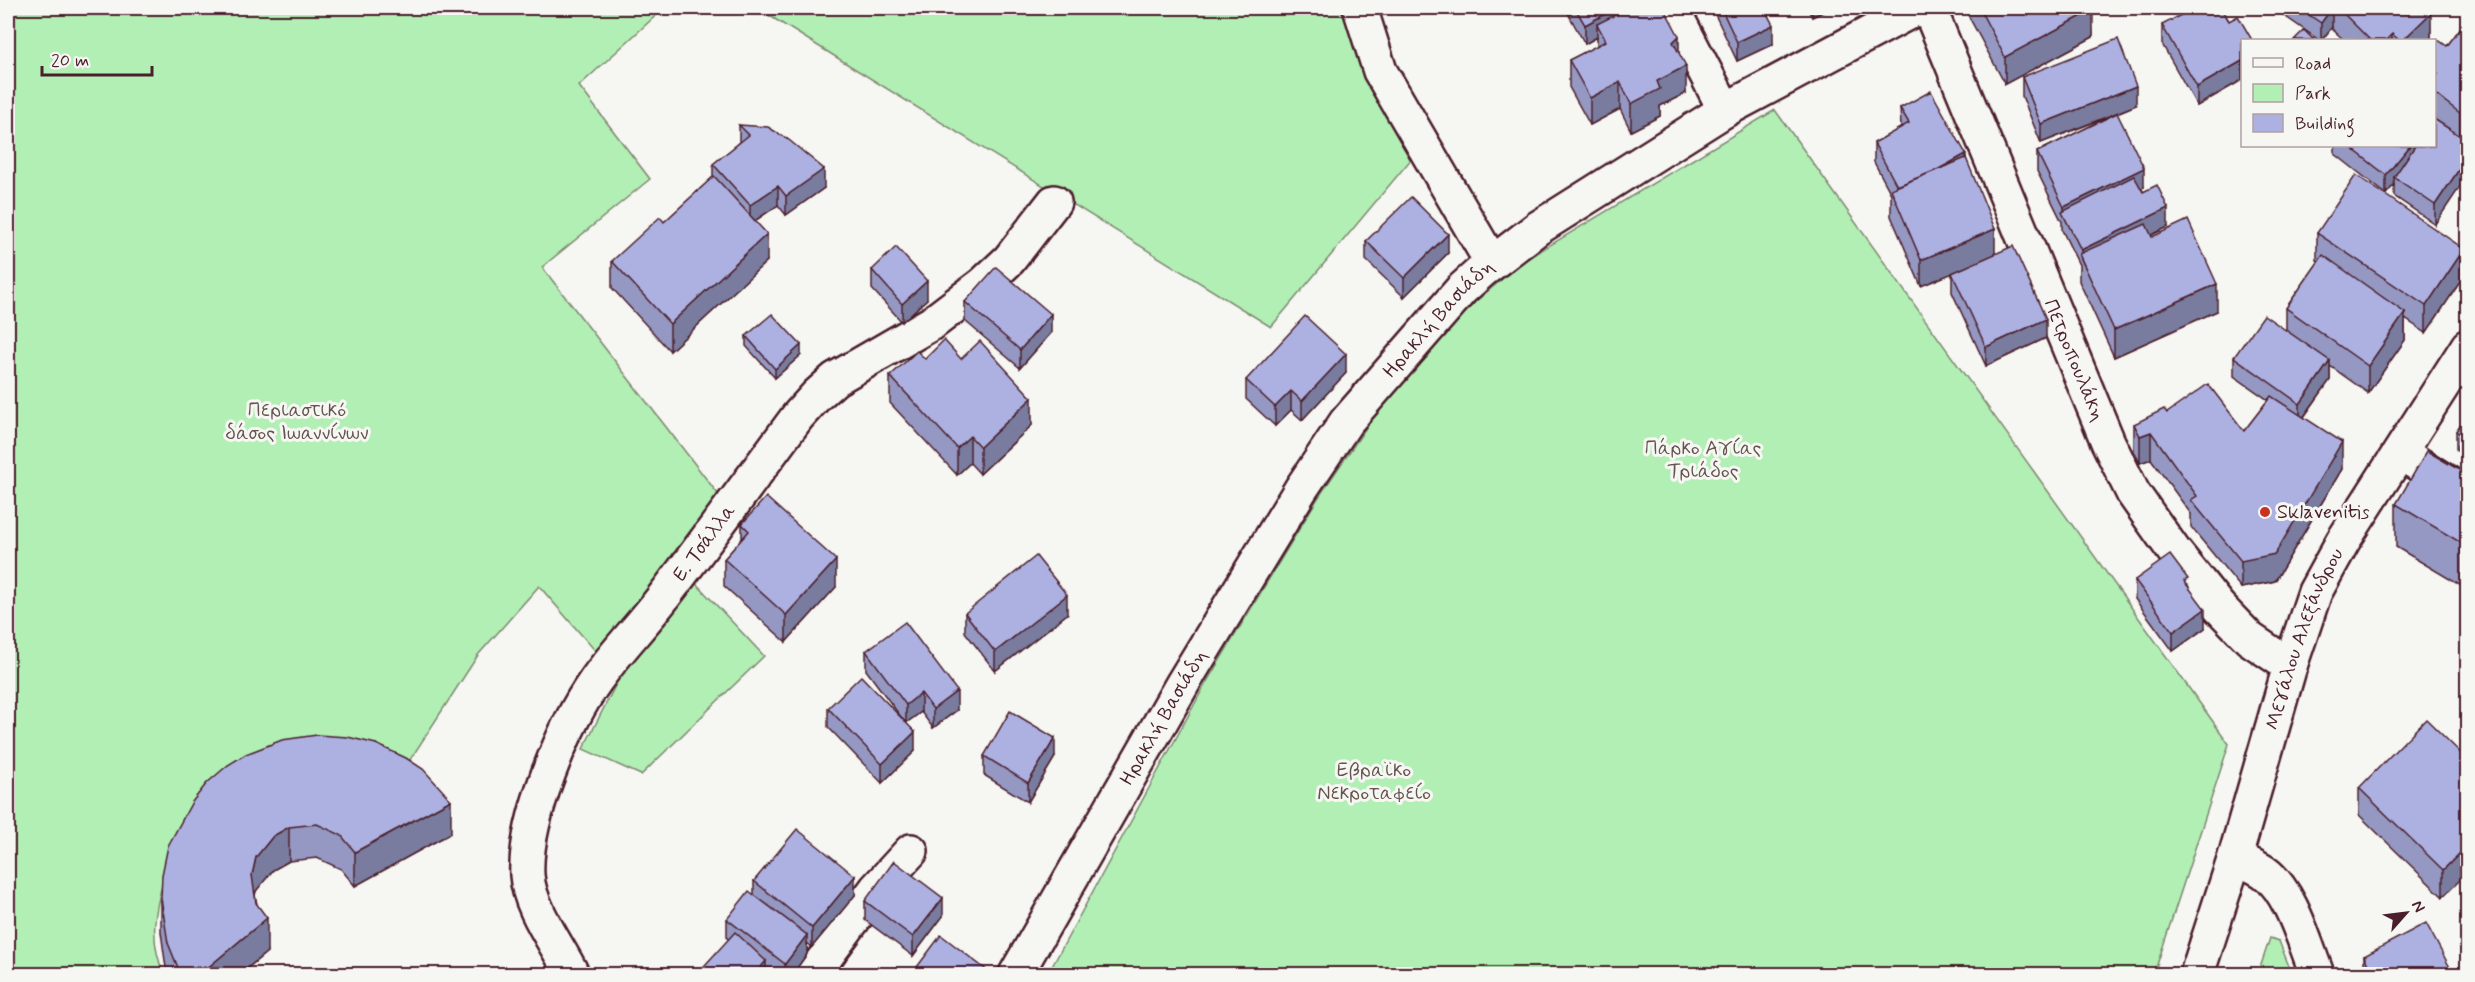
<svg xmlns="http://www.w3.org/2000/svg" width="2475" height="982" viewBox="0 0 2475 982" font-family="Mynerve,sans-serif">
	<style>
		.green { fill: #b2efb5; stroke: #7e8770; stroke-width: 1.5 }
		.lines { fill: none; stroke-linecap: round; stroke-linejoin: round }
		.minor-casing { stroke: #4a1f2b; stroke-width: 38 }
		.tertiary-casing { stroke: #4a1f2b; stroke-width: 38 }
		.secondary-casing { stroke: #4a1f2b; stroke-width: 38 }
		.minor { stroke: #f6f6f2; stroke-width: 33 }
		.tertiary { stroke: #f6f6f2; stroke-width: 33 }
		.secondary { stroke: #f6f6f2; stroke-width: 33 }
		.wall { fill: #9598c2; stroke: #4a1f2b; stroke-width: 1.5 }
		.shaded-wall { fill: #797c9e; stroke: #4a1f2b; stroke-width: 1.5 }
		.building { fill: #adb1e2; stroke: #4a1f2b; stroke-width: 1.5 }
		.poi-dot { fill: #c8321e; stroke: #f6f6f2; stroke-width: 2 }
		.labels { text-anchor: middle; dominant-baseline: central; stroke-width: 6; stroke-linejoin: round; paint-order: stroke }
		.street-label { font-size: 20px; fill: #4a1f2b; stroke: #f6f6f2 }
		.park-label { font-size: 20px; fill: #64534e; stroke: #f6f6f2 }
		.poi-label { font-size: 20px; fill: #4a1f2b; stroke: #f6f6f2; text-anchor: start }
	</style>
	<rect width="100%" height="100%" fill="#f6f6f2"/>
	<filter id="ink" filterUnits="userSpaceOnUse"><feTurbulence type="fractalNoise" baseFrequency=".0167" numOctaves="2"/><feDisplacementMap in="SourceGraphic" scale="12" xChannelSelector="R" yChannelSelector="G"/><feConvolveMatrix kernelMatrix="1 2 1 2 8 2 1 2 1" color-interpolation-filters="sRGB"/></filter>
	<g filter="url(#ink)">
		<g class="green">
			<path d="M8 8H664L579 86 650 179 542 267 725 503 676 562 764 656 641 775 583 749 619 678 539 586 478 655 397 780 165 876C154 910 149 941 164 974H8Z"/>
			<path d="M757 8H1349L1418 151 1271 327Z"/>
			<path d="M1775 110 2229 744 2154 974H1048L1206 683 1318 498 1380 407 1475 302 1525 260Z"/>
			<path d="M2270 938 2279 941 2292 974H2258Z"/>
		</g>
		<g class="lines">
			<defs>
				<g id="minor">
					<path d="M1360 8 1380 71 1492 263"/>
					<path d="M1672 8 1725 110"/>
					<path d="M2401 453 2468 496"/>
					<path d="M2235 857C2244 862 2255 866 2264 872 2291 891 2305 944 2317 974"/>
					<path id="s1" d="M572 974C558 945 529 908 527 875 524 820 564 725 596 680 618 649 645 622 668 591 712 533 755 474 798 416L817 395 835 379 932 323 982 285 1009 260 1054 202"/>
					<path d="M813 974 876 889 911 851"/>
					<path id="s2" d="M1016 974 1183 683 1301 489 1346 422 1462 289 1482 271 1538 228 1725 110 1917 8"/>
				</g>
				<g id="tertiary">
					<path id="s3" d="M1929 8 2108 442 2133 493 2174 551 2219 607 2250 639 2290 666"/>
				</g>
				<g id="secondary">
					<path id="s4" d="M2197 974 2235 857 2290 666 2315 592 2343 541 2468 346"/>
				</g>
			</defs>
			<use href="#minor" class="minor-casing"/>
			<use href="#tertiary" class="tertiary-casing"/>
			<use href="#secondary" class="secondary-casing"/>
			<use href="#minor" class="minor"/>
			<use href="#tertiary" class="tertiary"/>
			<use href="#secondary" class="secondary"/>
		</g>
		<g class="wall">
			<path d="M1565 8H1664L1679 53 1686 93 1660 106V116L1631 131 1620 109 1590 125 1569 87V60L1597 46V37L1585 44Z"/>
			<path d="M1712 8H1764L1773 44 1737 61Z"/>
			<path d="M1807 8H1831L1812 17Z"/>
			<path d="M1968 8H2091L2093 37 2005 84 1968 15Z"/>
			<path d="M2222 8 2229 21 2242 40V80L2197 106 2162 44V25Z"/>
			<path d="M2273 8H2434L2430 11 2431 40H2344L2332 29V27L2322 40H2319Z"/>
			<path d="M2468 18 2462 137 2435 224 2394 196V185L2386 194 2335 154V146H2434V45L2447 46Z"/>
			<path d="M2022 77 2136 105 2117 113 2144 187 2141 188 2168 227 2151 235 2217 311 2114 357 2079 281V265L2062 230V222L2037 171V152L2115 114 2041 143 2022 96Z"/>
			<path d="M1900 108 1966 158 1995 253 2046 338 1986 366 1952 292V273L1921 286 1891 216V194L1874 162V143L1901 128Z"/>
			<path d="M739 125 824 188 786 215 778 205 755 221 767 261 670 351 612 288V261L664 222 713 177V164L739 143Z"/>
			<path d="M2317 233 2464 276 2426 333 2405 319V340L2368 393 2330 366V380L2304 417 2342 469 2275 581 2241 588 2191 527V514L2151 459 2140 463 2134 451V424L2167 413 2244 431 2268 400 2234 376V357L2286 330V308L2319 261 2317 260Z"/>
			<path d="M1366 241 1448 253 1404 297 1366 260Z"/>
			<path d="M872 270 927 299 902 322 872 289Z"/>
			<path d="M965 302 1051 333 1020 368 965 321Z"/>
			<path d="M746 336 801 355 775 378 746 346Z"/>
			<path d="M925 359H961L1032 425 980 474 970 463 957 475 890 403V376Z"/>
			<path d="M1346 373 1302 420 1291 410 1275 426 1246 399V380Z"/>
			<path d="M2468 414V458L2456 449V431Z"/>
			<path d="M2468 475V590L2396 547V504Z"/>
			<path d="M742 524 836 587 786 642 724 586V559L742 539Z"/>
			<path d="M2135 580 2188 585 2205 628 2173 651 2135 599Z"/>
			<path d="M965 613 1067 614 995 671 965 632Z"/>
			<path d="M866 651 957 710 933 728 921 712 906 723 915 751 882 783 828 727V708L904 721 866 670Z"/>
			<path d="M2468 707V745L2465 743V710Z"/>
			<path d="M376 744 451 833 355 886 341 869 317 858 289 861 273 870 256 891 255 895 267 952 239 975H167L161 932V898Z"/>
			<path d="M984 756 1055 757 1028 802 984 775Z"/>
			<path d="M2468 760 2443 897 2359 815V788Z"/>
			<path d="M754 881 855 895 812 947 807 943V954L792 975H774L766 968V975L727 938V919L754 894Z"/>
			<path d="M865 901 943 916 913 956 865 920Z"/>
			<path d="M2364 956 2454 975H2364Z"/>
		</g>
		<g class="shaded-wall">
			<path d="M1616 8H1650L1597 24V37L1585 44V25Z"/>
			<path d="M1812 8H1831L1812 17Z"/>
			<path d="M2332 8V27L2322 40H2321V23Z"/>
			<path d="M2416 8H2434L2416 25Z"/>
			<path d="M2093 10V37L2005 84V57Z"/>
			<path d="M2431 13V40H2403Z"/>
			<path d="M1773 25V44L1737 61V42Z"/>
			<path d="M2392 34V40H2386Z"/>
			<path d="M1679 36V63L1673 42Z"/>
			<path d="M2242 61V80L2197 106V87Z"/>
			<path d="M1686 66V93L1660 106V116L1631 131V104L1657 81Z"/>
			<path d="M1620 82V109L1590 125V98Z"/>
			<path d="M2136 86V105L2041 143V124Z"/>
			<path d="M2468 103V130L2460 140V113Z"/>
			<path d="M2410 146H2425L2394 177V185L2386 194V175Z"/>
			<path d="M1966 154V173L1900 191Z"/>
			<path d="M2468 156V175L2435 224V205Z"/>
			<path d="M2144 168V187L2068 224 2064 215V207Z"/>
			<path d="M824 169V188L786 215V196Z"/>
			<path d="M778 186V205L750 224V205Z"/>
			<path d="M2168 208V227L2085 267 2081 259V250Z"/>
			<path d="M1995 229V256L1921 286V260Z"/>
			<path d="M767 234V261L670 351V324Z"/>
			<path d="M1448 234V253L1404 297V278Z"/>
			<path d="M2464 249V276L2426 333V306Z"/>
			<path d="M927 281V299L902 322V304Z"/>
			<path d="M2217 284V311L2114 357V330Z"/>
			<path d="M2405 313V340L2368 393V366Z"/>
			<path d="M1051 314V333L1020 368V350Z"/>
			<path d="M2046 319V338L1986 366V347Z"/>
			<path d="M801 345V355L775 378V369Z"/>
			<path d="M1346 354V373L1302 420V401Z"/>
			<path d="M2330 361V380L2300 422V404Z"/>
			<path d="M1291 391V410L1275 426V407Z"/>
			<path d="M1032 398V425L980 474V447Z"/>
			<path d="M2151 432V459L2140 463V436Z"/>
			<path d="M970 436V463L957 475V448Z"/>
			<path d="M2342 442V469L2275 581 2241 588V561Z"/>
			<path d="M836 560V587L786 642V615Z"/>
			<path d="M1067 595V614L995 671V652Z"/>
			<path d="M2205 609V628L2173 651V632Z"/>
			<path d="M957 691V710L933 728V709Z"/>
			<path d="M921 693V712L906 723V705Z"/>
			<path d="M915 732V751L882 783V764Z"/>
			<path d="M1055 738V757L1028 802V783Z"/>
			<path d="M451 800V833L355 886V852Z"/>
			<path d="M289 827V861L273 870 256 891 252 908V875L256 857 273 836Z"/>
			<path d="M2468 845V872L2443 897V870Z"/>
			<path d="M855 876V895L812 947V928Z"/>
			<path d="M943 898V916L913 956V937Z"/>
			<path d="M267 918V952L239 975H199Z"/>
			<path d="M807 935V954L792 975H785V964Z"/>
			<path d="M766 961V975H754Z"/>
		</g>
		<g class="building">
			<path d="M1575 8H1616L1585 25Z"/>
			<path d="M1629 8H1664L1679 36 1673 42 1686 66 1657 81 1660 89 1631 104 1620 82 1590 98 1569 60 1606 41 1597 24Z"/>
			<path d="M1721 8H1764L1773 25 1737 42Z"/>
			<path d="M1979 8H2091L2093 10 2005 57Z"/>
			<path d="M2194 8H2221L2229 21 2238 16 2252 40H2242V61L2197 87 2162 25Z"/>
			<path d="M2299 8H2332L2321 23Z"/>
			<path d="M2338 8H2426L2431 13 2403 40H2399L2392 34 2386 40H2370Z"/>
			<path d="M2468 18V103L2460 113 2434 93V78L2438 74 2434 72V45L2438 40 2447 46Z"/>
			<path d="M2304 30 2314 40H2294Z"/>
			<path d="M2118 39 2136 86 2041 124 2022 77Z"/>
			<path d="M1931 91 1966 154 1937 170 1897 186 1874 143 1909 123 1900 108Z"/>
			<path d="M2117 113 2144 168 2064 207 2037 152Z"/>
			<path d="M2434 119 2468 141V156L2435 205 2394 177 2415 146H2434Z"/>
			<path d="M739 125 768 127 789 140 824 169 786 196 778 186 750 205 713 164 749 135Z"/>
			<path d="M2349 146H2410L2386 175Z"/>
			<path d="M1966 158 1995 229 1921 260 1891 189Z"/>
			<path d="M2356 175 2464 249 2426 306 2317 233Z"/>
			<path d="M714 176 767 234 670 324 612 261 660 217 664 222Z"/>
			<path d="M2134 176 2143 192 2157 185 2168 208 2081 250 2062 212Z"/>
			<path d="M1411 197 1448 234 1404 278 1366 241Z"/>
			<path d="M2188 220 2217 284 2114 330 2079 254 2146 224 2152 237Z"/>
			<path d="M2013 246 2046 319 1986 347 1952 273Z"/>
			<path d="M896 247 927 281 902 304 872 270Z"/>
			<path d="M2323 255 2405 313 2368 366 2286 308Z"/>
			<path d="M996 267 1051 314 1020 350 965 302Z"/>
			<path d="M772 314 801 345 775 369 746 336Z"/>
			<path d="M2264 315 2330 361 2300 404 2234 357Z"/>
			<path d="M1305 316 1346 354 1302 401 1291 391 1275 407 1246 380Z"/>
			<path d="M944 340 961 359 980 341 1032 398 980 447 970 436 957 448 890 376 917 351 925 359Z"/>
			<path d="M2208 384 2244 431 2271 396 2342 442 2275 554 2241 561 2191 500 2197 496 2151 432 2140 436 2134 424 2164 409 2167 413Z"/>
			<path d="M2468 414V439L2456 431Z"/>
			<path d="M2427 451 2468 475V547L2396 504Z"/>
			<path d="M766 497 836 560 786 615 724 559 749 531 742 524Z"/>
			<path d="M2170 555 2188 579 2184 581 2205 609 2173 632 2135 580Z"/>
			<path d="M1036 556 1067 595 995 652 965 613Z"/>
			<path d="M905 622 957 691 933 709 921 693 906 705 866 651Z"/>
			<path d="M861 676 915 732 882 764 828 708Z"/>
			<path d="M1010 711 1055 738 1028 783 984 756Z"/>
			<path d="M2426 719 2468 760V845L2443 870 2359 788Z"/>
			<path d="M317 735 348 737 376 744 406 758 423 769 451 800 355 852 341 835 317 824 289 827 273 836 256 857 252 875 256 903 267 918 199 975H181L168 943 161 898 162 875 168 846 192 802 207 783 228 765 246 754 282 740Z"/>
			<path d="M797 829 855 876 812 928 754 881Z"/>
			<path d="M894 861 943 898 913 937 865 901Z"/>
			<path d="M749 891 807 935 785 964 727 919Z"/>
			<path d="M2426 923 2454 975H2373L2364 956Z"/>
			<path d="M735 932 766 961 754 975H696Z"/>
			<path d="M941 935 989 972 987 975H911Z"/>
		</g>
	</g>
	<circle class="poi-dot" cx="2265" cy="512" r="6"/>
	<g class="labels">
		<g class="street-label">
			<text stroke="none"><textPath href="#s2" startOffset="782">Ηρακλή Βασιάδη</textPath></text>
			<text stroke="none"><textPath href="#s3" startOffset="381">Πετροπουλάκη</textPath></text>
			<text stroke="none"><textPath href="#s1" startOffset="494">Ε. Τσάλλα</textPath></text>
			<text stroke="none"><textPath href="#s4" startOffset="352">Μεγάλου Αλεξάνδρου</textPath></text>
			<text stroke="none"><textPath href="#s2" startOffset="296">Ηρακλή Βασιάδη</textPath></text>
		</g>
		<g class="park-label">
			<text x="297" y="410">Περιαστικό<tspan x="297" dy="23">δάσος Ιωαννίνων</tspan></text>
			<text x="1703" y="448">Πάρκο Αγίας<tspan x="1703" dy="23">Τριάδος</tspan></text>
			<text x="1374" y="770">Εβραϊκο<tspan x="1374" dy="23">Νεκροταφείο</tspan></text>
		</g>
		<g class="poi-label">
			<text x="2277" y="512">Sklavenitis</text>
		</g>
	</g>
	<rect width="2475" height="982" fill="none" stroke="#f6f6f2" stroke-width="30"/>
	<rect x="15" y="15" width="2445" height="952" fill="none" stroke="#4a1f2b" stroke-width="2" filter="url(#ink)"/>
	<rect x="2241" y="39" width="195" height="108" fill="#f6f6f2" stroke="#b1a0a2" stroke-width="1.5"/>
	<rect x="2253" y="58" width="30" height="9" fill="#f6f6f2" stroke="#b1a0a2" stroke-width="1.5"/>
	<text x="2295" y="69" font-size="18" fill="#4a1f2b">Road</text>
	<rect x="2253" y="84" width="30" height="18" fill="#b2efb5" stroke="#b1a0a2" stroke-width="1.5"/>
	<text x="2295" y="99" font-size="18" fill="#4a1f2b">Park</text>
	<rect x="2253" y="114" width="30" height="18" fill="#adb1e2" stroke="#b1a0a2" stroke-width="1.5"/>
	<text x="2295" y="129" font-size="18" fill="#4a1f2b">Building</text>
	<g transform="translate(2406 913) rotate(62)" stroke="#f6f6f2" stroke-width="4.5" paint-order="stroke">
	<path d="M0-4.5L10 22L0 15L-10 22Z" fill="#4a1f2b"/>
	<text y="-9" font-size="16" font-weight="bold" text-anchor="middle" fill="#4a1f2b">N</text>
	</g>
	<path d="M42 66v9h110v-9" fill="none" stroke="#4a1f2b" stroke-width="3"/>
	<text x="51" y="66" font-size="18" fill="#4a1f2b" stroke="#f6f6f2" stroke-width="4.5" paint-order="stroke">20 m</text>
</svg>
